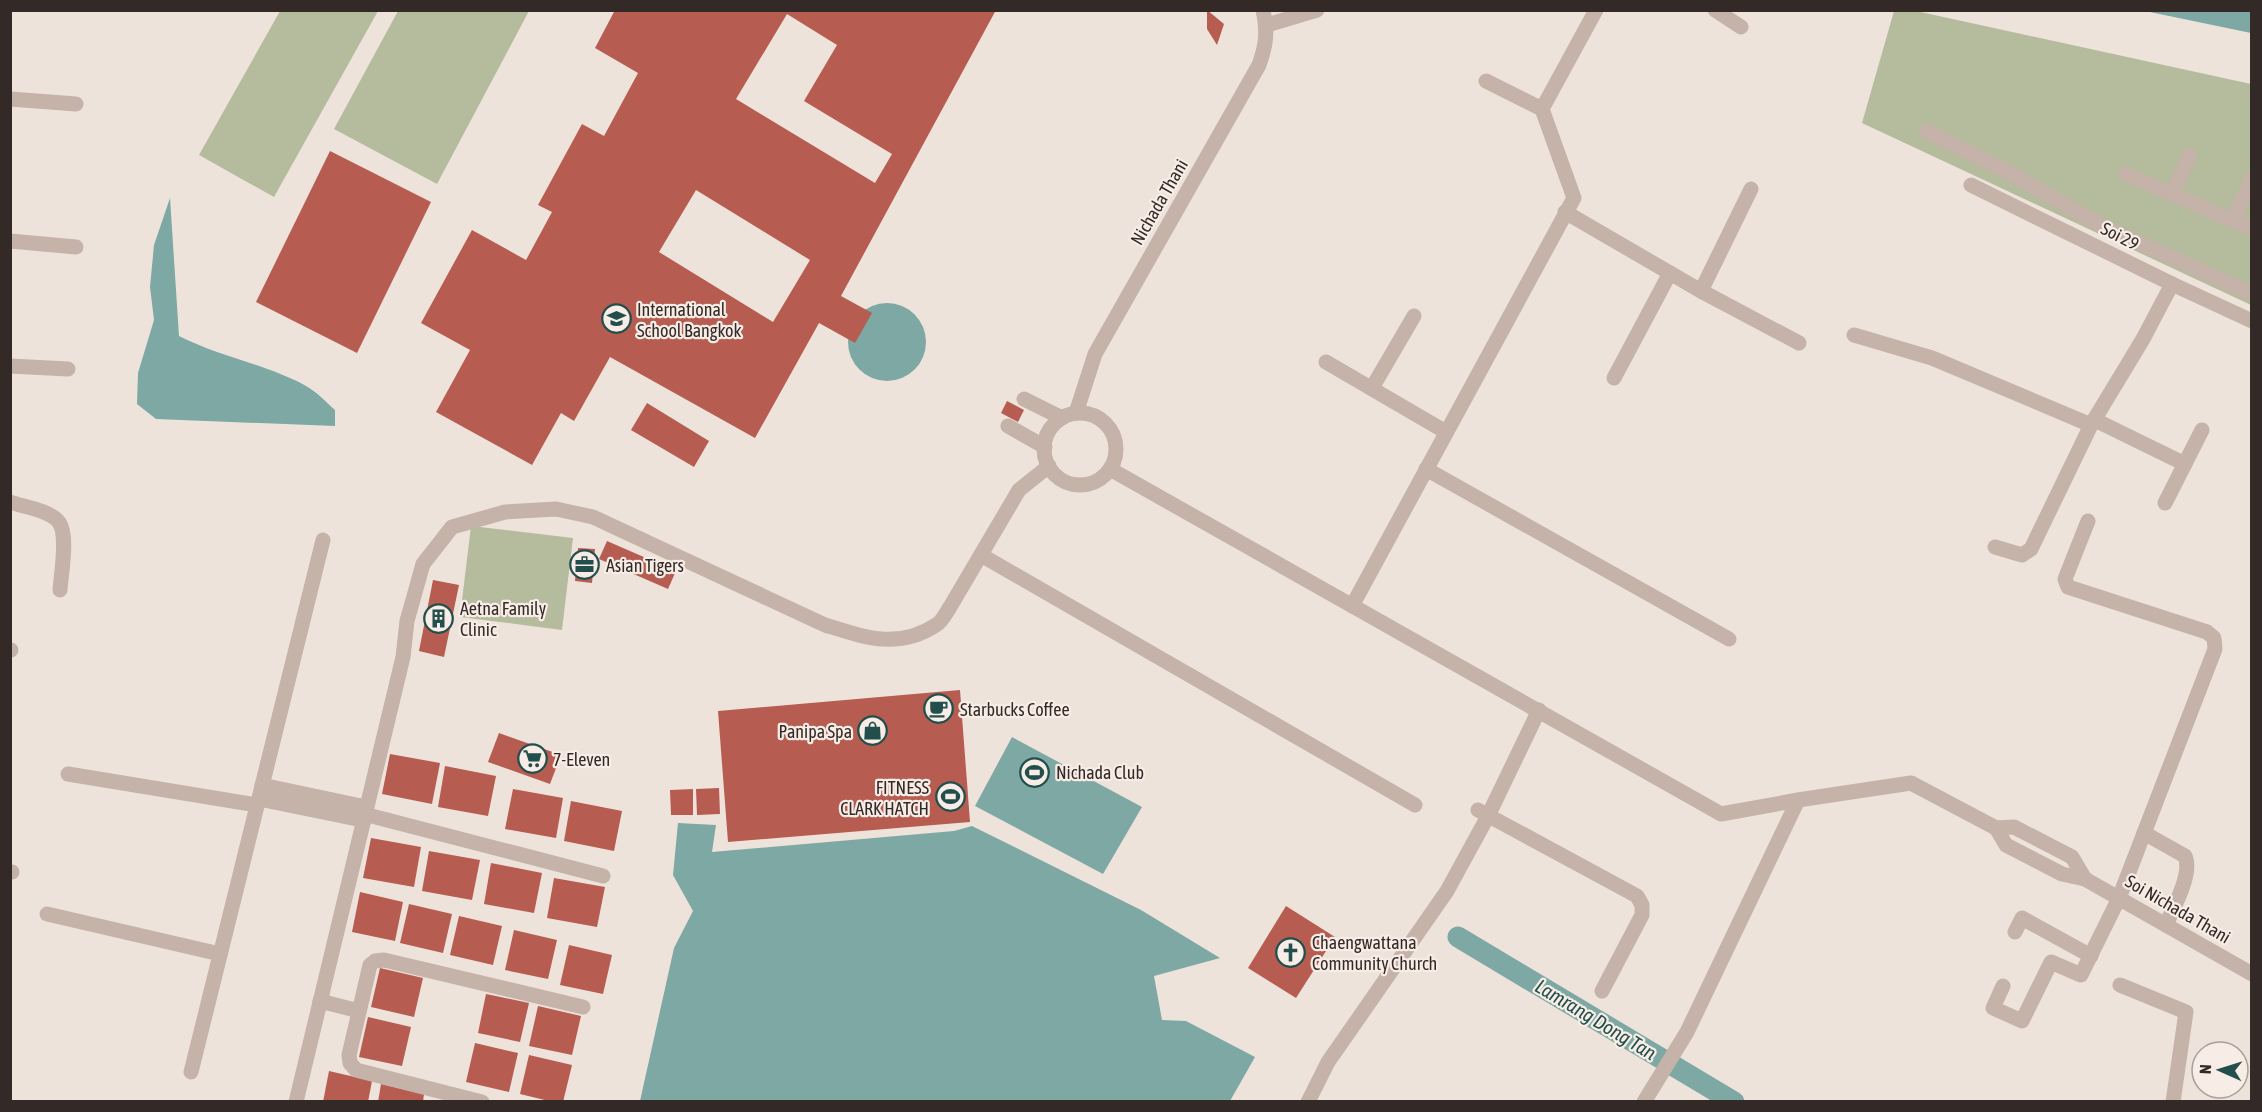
<svg xmlns="http://www.w3.org/2000/svg" width="2262" height="1112" viewBox="0 0 2262 1112" font-family="'Asap Condensed',sans-serif">
	<style>
		.green { fill: #b5bb9d }
		.water { fill: #7da8a4 }
		.lines { fill: none; stroke-linecap: round; stroke-linejoin: round }
		.canal { stroke: #7da8a4; stroke-width: 21 }
		.building { fill: #b75c50; fill-rule: evenodd }
		.minor { stroke: #c5b2a8; stroke-width: 15 }
		.labels { text-anchor: middle; dominant-baseline: central; stroke-width: 4.5; stroke-linejoin: round; paint-order: stroke }
		.street-label { font-size: 18px; fill: #332a27; stroke: #f7ede6 }
		.poi-label { font-size: 18px; fill: #332a27; stroke: #f7ede6; text-anchor: start }
		.water-label { font-size: 20px; font-style: italic; fill: #224f4c; stroke: #f7ede6 }
	</style>
	<rect width="100%" height="100%" fill="#eee3db"/>
	<g class="green">
		<path d="M280 11H378L274 197 199 155Z"/>
		<path d="M398 11H529L437 184 334 129Z"/>
		<path d="M1894 11H1916L2251 84V305L1862 123Z"/>
		<path d="M471 526 573 538 562 630 460 617Z"/>
	</g>
	<g class="water">
		<path d="M2145 11H2251V33Z"/>
		<path d="M170 198 179 336C220 357 266 364 306 386 317 392 326 402 335 410V426L156 419 137 404 138 373 154 320 150 287 154 245Z"/>
		<circle cx="887" cy="342" r="39"/>
		<path d="M1012 737 1142 807 1103 874 975 806Z"/>
		<path d="M678 823 716 825 712 852 954 831 972 826 1141 910 1220 958 1154 976 1162 1020 1186 1021 1255 1057 1230 1101H640L674 948 693 911 673 875Z"/>
	</g>
	<g class="lines">
		<path class="canal" d="M1458 937 1734 1102"/>
	</g>
	<g class="building">
		<path d="M615 10H996L841 296 872 313 855 343 819 323 755 438 610 357 574 421 561 413 532 465 436 412 470 350 421 323 472 230 526 260 552 212 538 205 582 124 604 136 638 73 595 48ZM787 14 837 45 804 101 892 154 875 183 736 99ZM696 190 810 260 773 322 659 252Z"/>
		<path d="M1207 10 1224 24 1217 45 1207 29Z"/>
		<path d="M330 151 431 202 357 353 256 302Z"/>
		<path d="M1007 401 1024 410 1018 422 1001 413Z"/>
		<path d="M647 403 709 441 694 467 631 430Z"/>
		<path d="M607 541 676 571 668 589 599 559Z"/>
		<path d="M578 548 595 549 592 583 575 581Z"/>
		<path d="M433 580 459 585 444 657 419 651Z"/>
		<path d="M960 690 970 822 728 842 718 711Z"/>
		<path d="M499 733 561 755 550 784 488 762Z"/>
		<path d="M390 754 440 763 432 804 382 794Z"/>
		<path d="M445 766 496 776 488 816 438 807Z"/>
		<path d="M719 788 720 814 697 815 696 789Z"/>
		<path d="M513 789 563 798 556 838 505 829Z"/>
		<path d="M693 789V815H671L670 790Z"/>
		<path d="M571 801 622 811 614 851 564 841Z"/>
		<path d="M371 838 421 847 414 887 363 878Z"/>
		<path d="M429 851 480 860 472 900 422 891Z"/>
		<path d="M491 863 542 873 534 913 484 904Z"/>
		<path d="M554 878 605 887 597 927 547 918Z"/>
		<path d="M360 892 403 902 395 941 352 932Z"/>
		<path d="M409 904 452 914 443 953 400 943Z"/>
		<path d="M1286 906 1335 937 1296 998 1248 968Z"/>
		<path d="M459 916 502 926 493 965 450 955Z"/>
		<path d="M514 930 557 940 548 979 505 970Z"/>
		<path d="M569 945 612 955 603 994 560 985Z"/>
		<path d="M380 968 423 978 414 1017 371 1007Z"/>
		<path d="M486 994 529 1003 520 1042 478 1033Z"/>
		<path d="M538 1006 581 1016 572 1055 529 1046Z"/>
		<path d="M368 1017 411 1027 402 1066 359 1057Z"/>
		<path d="M475 1043 518 1053 509 1092 466 1082Z"/>
		<path d="M529 1055 572 1065 563 1102H553L520 1094Z"/>
		<path d="M329 1071 372 1081 368 1102H323Z"/>
		<path d="M381 1084 424 1094 423 1102H378Z"/>
	</g>
	<g class="lines">
		<g class="minor">
			<path d="M1715 10 1741 27"/>
			<path d="M1267 25 1317 10"/>
			<path d="M1486 81 1542 109"/>
			<path d="M10 99 76 104"/>
			<path d="M1926 131 2010 173 2102 226 2252 294"/>
			<path d="M2126 174 2252 229"/>
			<path d="M1971 185 2172 284 2252 321"/>
			<path d="M2172 194 2190 155"/>
			<path d="M1565 212 1701 291 1799 343"/>
			<path d="M2233 221 2252 178"/>
			<path d="M10 241 76 247"/>
			<path d="M1701 291 1751 189"/>
			<path d="M1854 335 1932 358 2091 425"/>
			<path d="M1326 362 1446 432"/>
			<path d="M10 366 68 369"/>
			<path d="M1614 378 1670 273"/>
			<path d="M1372 388 1414 316"/>
			<path d="M1024 399 1062 418"/>
			<path d="M1076 413 1095 354 1259 65C1266 46 1268 31 1263 10"/>
			<circle cx="1080" cy="449" r="36"/>
			<path d="M2095 420 2185 464"/>
			<path d="M1008 426 1045 447"/>
			<path d="M1110 469 1721 814 1798 800 1911 783 1996 828 2014 827 2072 857 2085 879"/>
			<path d="M1426 469 1729 639"/>
			<path d="M10 502C24 507 48 510 58 521 69 533 61 574 60 590"/>
			<path d="M2165 503 2202 430"/>
			<path d="M1995 547 2022 555 2031 549 2091 425 2143 339 2172 284"/>
			<path d="M981 555 1415 805"/>
			<path d="M1352 606 1574 198 1542 109 1596 10"/>
			<path d="M10 650H11"/>
			<path d="M68 774 257 805"/>
			<path d="M262 785 366 807"/>
			<path d="M259 799 362 820"/>
			<path d="M1478 810 1637 896 1642 905V915L1602 991"/>
			<path d="M364 814 603 876"/>
			<path d="M1996 828 2006 845 2062 874 2085 879 2252 974"/>
			<path d="M2144 833 2185 856C2193 874 2173 908 2166 925"/>
			<path d="M10 872H12"/>
			<path d="M47 914 220 954"/>
			<path d="M2015 932 2022 918 2091 956"/>
			<path d="M2120 985 2186 1012 2173 1102"/>
			<path d="M2003 986 1993 1008 2022 1021 2051 962 2081 975 2119 898 2215 649 2214 638 2207 632 2068 587 2065 579 2088 521"/>
			<path d="M320 1001 359 1011"/>
			<path d="M191 1072 323 540"/>
			<path d="M296 1102 403 657 407 621 423 564 452 527 505 512 556 509 593 517 825 625C864 637 898 650 936 625 942 622 946 613 950 607L1019 490 1049 466"/>
			<path d="M482 1102 356 1070 350 1063 349 1055 370 965 375 961 384 960 583 1007"/>
			<path d="M1308 1102 1328 1062 1447 891 1488 816 1539 710"/>
			<path d="M1644 1102 1687 1032 1798 800"/>
		</g>
	</g>
	<defs>
		<symbol id="school-ring" viewBox="-11 -11 22 22"><circle r="9.5" fill="#f7ede6" stroke="#224f4c" stroke-width="1.5"/><path d="M0-5L7-2L0 1L-7-2ZM-4 1L0 2.5L4 1V4Q0 6-4 4Z" fill="#224f4c"/></symbol>
		<symbol id="office-ring" viewBox="-11 -11 22 22"><circle r="9.5" fill="#f7ede6" stroke="#224f4c" stroke-width="1.5"/><path d="M-6-3h4V-5.5h4V-3h4V5H-6ZM-1-4.5V-3h2v-1.5ZM-6 0V1H6V0Z" fill="#224f4c"/></symbol>
		<symbol id="building-ring" viewBox="-11 -11 22 22"><circle r="9.5" fill="#f7ede6" stroke="#224f4c" stroke-width="1.5"/><path d="M-4-6H4V6H1V3H-1V6H-4ZM-2.5-4.3h1.7v1.8h-1.7ZM.8-4.3h1.7v1.8H.8ZM-2.5-1h1.7V.8h-1.7ZM.8-1h1.7V.8H.8Z" fill="#224f4c"/></symbol>
		<symbol id="cafe-ring" viewBox="-11 -11 22 22"><circle r="9.5" fill="#f7ede6" stroke="#224f4c" stroke-width="1.5"/><path d="M-5.5-4.5H6V0H3Q3 3.5 0 3.5H-2.5Q-5.5 3.5-5.5 0ZM3-3.2v2h1.7v-2ZM-6 4.5H4V6H-6Z" fill="#224f4c"/></symbol>
		<symbol id="shop-ring" viewBox="-11 -11 22 22"><circle r="9.5" fill="#f7ede6" stroke="#224f4c" stroke-width="1.5"/><path d="M-5-2.5h2.3a2.7 3.5 0 0 1 5.4 0H5L5.5 6h-11ZM-1.5-2.5h3a1.5 2.3 0 0 0-3 0Z" fill="#224f4c"/></symbol>
		<symbol id="supermarket-ring" viewBox="-11 -11 22 22"><circle r="9.5" fill="#f7ede6" stroke="#224f4c" stroke-width="1.5"/><path d="M-6-5.5h2.5l.6 2H6L4.5 2H-2.5L-4.4-4H-6ZM-1.5 3.2a1.3 1.3 0 1 0 .1 0ZM3 3.2a1.3 1.3 0 1 0 .1 0Z" fill="#224f4c"/></symbol>
		<symbol id="stadium-ring" viewBox="-11 -11 22 22"><circle r="9.5" fill="#f7ede6" stroke="#224f4c" stroke-width="1.5"/><path d="M0-5a6.5 5 0 1 0 0 10a6.5 5 0 1 0 0-10ZM-3.5-1.8h7v3.6h-7Z" fill="#224f4c"/></symbol>
		<symbol id="church-ring" viewBox="-11 -11 22 22"><circle r="9.5" fill="#f7ede6" stroke="#224f4c" stroke-width="1.5"/><path d="M-1.2-6h2.4v3.5h3.3v2.4h-3.3V6h-2.4V-.1h-3.3v-2.4h3.3Z" fill="#224f4c"/></symbol>
	</defs>
	<g fill-rule="evenodd">
		<use href="#school-ring" x="600" y="302" width="33" height="33"/>
		<use href="#office-ring" x="568" y="548" width="33" height="33"/>
		<use href="#building-ring" x="422" y="602" width="33" height="33"/>
		<use href="#cafe-ring" x="922" y="692" width="33" height="33"/>
		<use href="#shop-ring" x="856" y="714" width="33" height="33"/>
		<use href="#supermarket-ring" x="516" y="742" width="33" height="33"/>
		<use href="#stadium-ring" x="1018" y="756" width="33" height="33"/>
		<use href="#stadium-ring" x="934" y="780" width="33" height="33"/>
		<use href="#church-ring" x="1274" y="936" width="33" height="33"/>
	</g>
	<g class="labels">
		<g class="street-label">
			<text transform="translate(1159 202) rotate(-60)">Nichada Thani</text>
			<text transform="translate(2120 236) rotate(27)">Soi 29</text>
			<text transform="translate(2178 909) rotate(30)">Soi Nichada Thani</text>
		</g>
		<g class="poi-label">
			<text x="637" y="309">International<tspan x="637" dy="21">School Bangkok</tspan></text>
			<text x="606" y="565">Asian Tigers</text>
			<text x="460" y="608">Aetna Family<tspan x="460" dy="21">Clinic</tspan></text>
			<text x="960" y="709">Starbucks Coffee</text>
			<text x="852" y="731" text-anchor="end">Panipa Spa</text>
			<text x="553" y="759">7-Eleven</text>
			<text x="1056" y="772">Nichada Club</text>
			<text x="929" y="787" text-anchor="end">FITNESS<tspan x="929" dy="21">CLARK HATCH</tspan></text>
			<text x="1312" y="942">Chaengwattana<tspan x="1312" dy="21">Community Church</tspan></text>
		</g>
		<g class="water-label">
			<text transform="translate(1596 1019) rotate(31)">Lamrang Dong Tan</text>
		</g>
	</g>
	<rect width="2262" height="1112" fill="none" stroke="#332a27" stroke-width="24"/>
	<g transform="translate(2220 1070) rotate(273)"><circle r="28" fill="#f7ede6" stroke="#a99f9a" stroke-width="1.5"/>
	<path d="M0-4.5L10 22L0 15L-10 22Z" fill="#224f4c"/>
	<text y="-9" font-size="16" font-weight="bold" text-anchor="middle" fill="#332a27">N</text>
	</g>
</svg>
